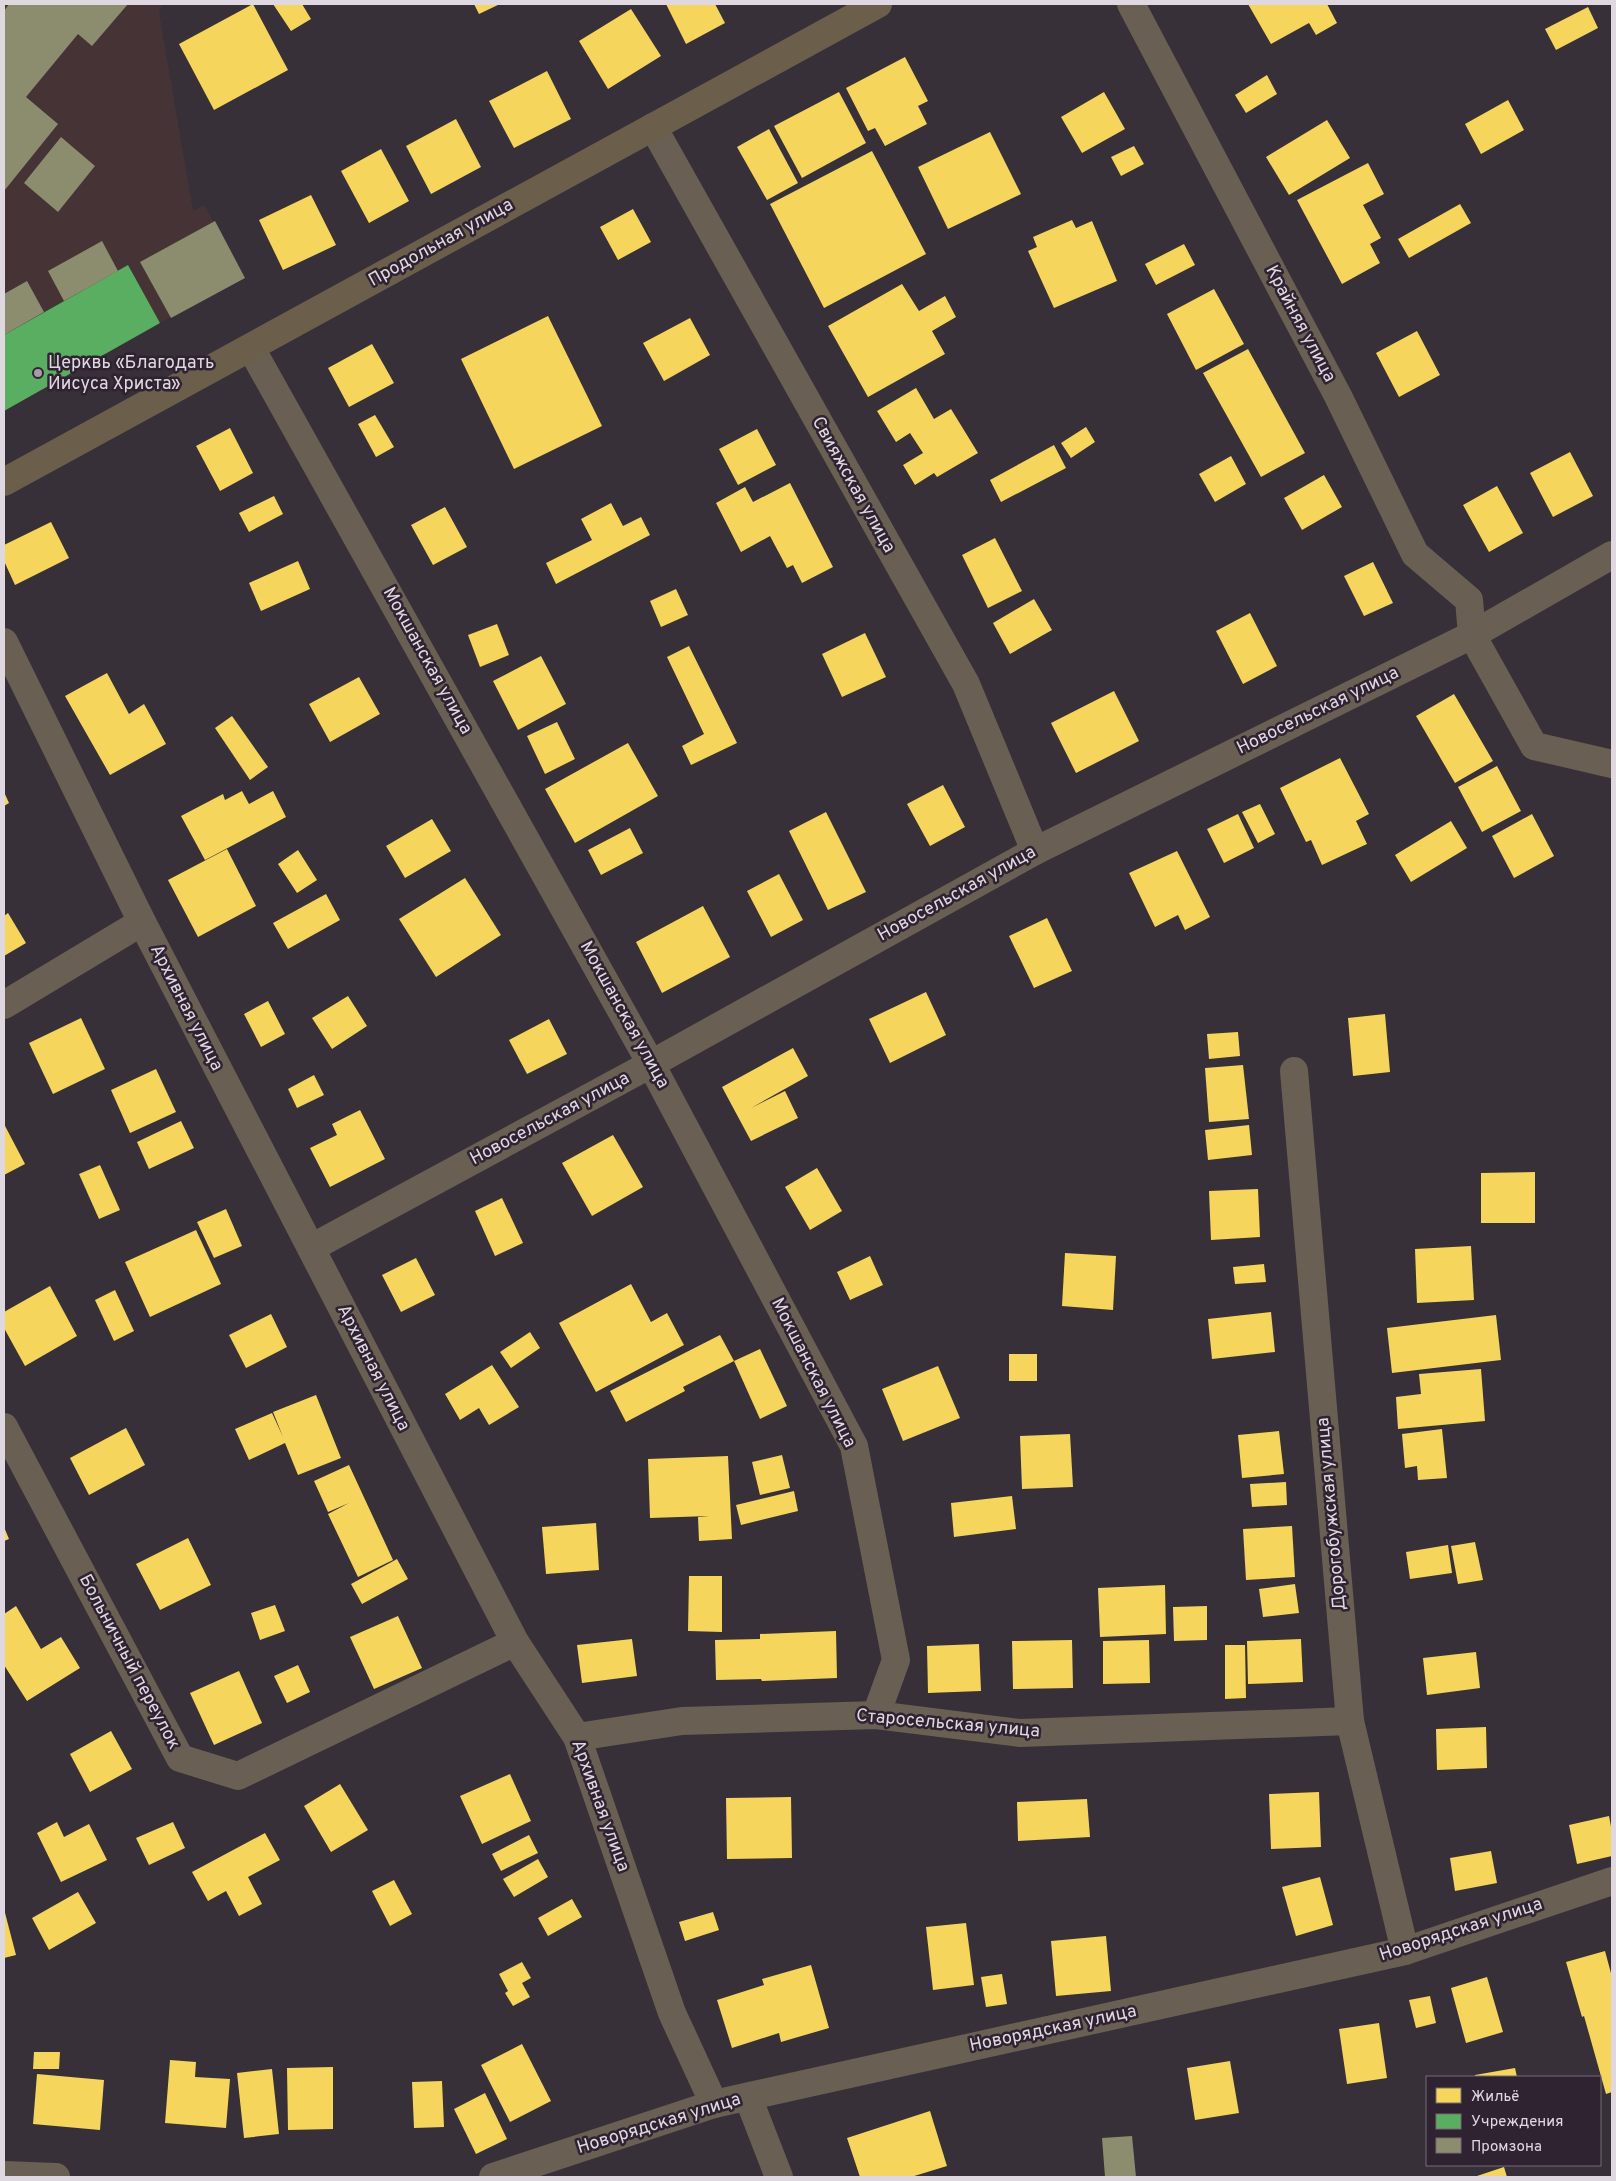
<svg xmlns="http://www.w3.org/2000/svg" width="1616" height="2181" viewBox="0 0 1616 2181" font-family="Overpass,sans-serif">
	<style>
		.industrial { fill: #463336 }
		.homes { fill: #f6d55c }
		.public { fill: #5aae61 }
		.industry { fill: #8c8c6e }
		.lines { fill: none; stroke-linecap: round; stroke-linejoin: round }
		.minor { stroke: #695f53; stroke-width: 28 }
		.major { stroke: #6b5f4c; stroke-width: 28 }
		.poi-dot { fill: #a59da6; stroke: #2f2331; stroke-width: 2 }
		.labels { text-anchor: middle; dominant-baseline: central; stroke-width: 5; stroke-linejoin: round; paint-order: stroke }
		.street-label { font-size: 18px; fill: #e0d8e1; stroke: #2f2331 }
		.poi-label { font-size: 18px; fill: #e0d8e1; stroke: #2f2331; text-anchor: start }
	</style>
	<rect width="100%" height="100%" fill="#373038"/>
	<path class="industrial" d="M4 4H162L159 12 193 211 204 205 245 278 160 323 128 265 4 335Z"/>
	<g class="homes">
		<path d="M253 4 288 70 214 110 179 44Z"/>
		<path d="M273 4H302L311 19 291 31Z"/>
		<path d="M474 4H500L479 14Z"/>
		<path d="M666 4H715L725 23 686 44Z"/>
		<path d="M1248 4H1327L1337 23 1316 35 1309 23 1271 44Z"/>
		<path d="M1588 7 1598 28 1556 50 1545 29Z"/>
		<path d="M631 9 661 56 608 89 579 41Z"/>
		<path d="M905 57 928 101 918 106 927 124 885 146 875 128 868 131 846 88Z"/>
		<path d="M547 71 571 119 514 148 489 101Z"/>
		<path d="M1267 75 1277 94 1246 113 1235 95Z"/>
		<path d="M839 92 866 143 802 178 774 126Z"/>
		<path d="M1104 92 1125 129 1082 153 1061 117Z"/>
		<path d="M1508 100 1524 130 1481 154 1465 124Z"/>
		<path d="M456 119 481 167 431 194 406 146Z"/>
		<path d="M1327 120 1350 158 1289 195 1266 157Z"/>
		<path d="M769 129 798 183 767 200 737 147Z"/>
		<path d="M990 132 1021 194 948 229 918 167Z"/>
		<path d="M1134 146 1144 164 1121 176 1111 157Z"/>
		<path d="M381 149 409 201 369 223 341 171Z"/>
		<path d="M872 151 926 254 824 308 770 204Z"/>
		<path d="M1368 163 1384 194 1363 205 1381 238 1370 244 1380 263 1342 284 1297 200Z"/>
		<path d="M311 195 336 245 283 270 259 220Z"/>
		<path d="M1460 204 1471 223 1409 258 1398 239Z"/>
		<path d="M633 209 651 242 618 260 600 227Z"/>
		<path d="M1072 220 1076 228 1092 221 1117 281 1054 308 1028 251 1037 247 1033 237Z"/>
		<path d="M1184 244 1195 265 1156 285 1145 264Z"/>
		<path d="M902 284 919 311 945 296 956 317 932 331 945 354 868 397 828 326Z"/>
		<path d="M1214 289 1244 344 1196 370 1167 314Z"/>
		<path d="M548 316 602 426 514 469 461 359Z"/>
		<path d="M690 318 710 355 664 381 643 343Z"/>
		<path d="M1417 331 1440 375 1399 397 1376 353Z"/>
		<path d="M372 344 394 383 349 407 328 368Z"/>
		<path d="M1248 349 1305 453 1261 477 1203 373Z"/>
		<path d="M916 388 934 419 951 409 978 453 937 477 934 473 915 485 903 465 923 453 910 433 896 442 877 411Z"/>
		<path d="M375 415 394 447 376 457 358 424Z"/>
		<path d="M1086 427 1095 442 1071 458 1061 443Z"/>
		<path d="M230 428 253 473 220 491 196 446Z"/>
		<path d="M757 429 776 465 738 485 719 449Z"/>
		<path d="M1054 445 1066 468 1001 502 990 480Z"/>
		<path d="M1570 452 1593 496 1553 517 1530 473Z"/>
		<path d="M1231 456 1246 484 1215 502 1199 474Z"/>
		<path d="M1324 475 1342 507 1302 530 1284 498Z"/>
		<path d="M790 483 833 567 802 583 793 565 787 568 770 536 741 552 716 503 745 487 753 502Z"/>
		<path d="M1497 486 1523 533 1489 552 1463 505Z"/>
		<path d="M274 496 283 514 249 532 239 513Z"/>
		<path d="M611 503 623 526 641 517 650 535 556 584 546 563 592 540 581 519Z"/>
		<path d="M445 507 467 547 433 565 411 525Z"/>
		<path d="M51 522 69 558 15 585 4 561V545Z"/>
		<path d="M995 538 1022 591 988 608 962 555Z"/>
		<path d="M298 561 310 589 261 611 249 583Z"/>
		<path d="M1373 562 1393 603 1364 616 1344 576Z"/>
		<path d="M676 589 688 615 661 627 650 601Z"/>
		<path d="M1034 599 1052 630 1010 654 993 623Z"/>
		<path d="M1250 613 1277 666 1243 684 1216 631Z"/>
		<path d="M497 624 509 655 480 667 468 635Z"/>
		<path d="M865 633 886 677 842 697 822 654Z"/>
		<path d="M689 646 737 743 691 765 682 746 704 734 667 657Z"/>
		<path d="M541 656 566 704 518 730 493 681Z"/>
		<path d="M107 673 129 714 144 704 166 744 110 775 65 696Z"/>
		<path d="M359 677 380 714 330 742 309 704Z"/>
		<path d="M1114 691 1139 741 1076 773 1051 723Z"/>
		<path d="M1454 694 1493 761 1455 783 1416 716Z"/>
		<path d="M232 716 268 767 250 780 215 728Z"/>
		<path d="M557 722 575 759 545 774 527 736Z"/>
		<path d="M628 743 658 796 575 843 545 789Z"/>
		<path d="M1340 758 1369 814 1356 821 1367 844 1322 865 1311 840 1306 842 1280 788Z"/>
		<path d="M1497 766 1521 811 1482 832 1458 787Z"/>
		<path d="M943 785 965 827 930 846 907 804Z"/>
		<path d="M242 791 249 804 273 791 286 817 205 860 181 816 223 794 225 800Z"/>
		<path d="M4 792 9 803 4 806Z"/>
		<path d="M1260 804 1275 834 1258 843 1242 812Z"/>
		<path d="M826 812 866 892 828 910 789 831Z"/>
		<path d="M1238 814 1254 848 1224 863 1207 829Z"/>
		<path d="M1532 814 1554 856 1514 878 1492 836Z"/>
		<path d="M432 819 451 851 405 878 386 846Z"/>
		<path d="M1451 821 1467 848 1411 882 1395 855Z"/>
		<path d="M630 828 643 853 601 875 588 850Z"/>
		<path d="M227 849 256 906 198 937 168 880Z"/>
		<path d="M298 850 317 880 297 893 278 864Z"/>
		<path d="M1177 851 1210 917 1185 930 1178 915 1155 927 1129 873Z"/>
		<path d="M779 874 803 920 771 937 747 891Z"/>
		<path d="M465 878 501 935 436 977 399 919Z"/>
		<path d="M326 894 340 920 288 949 273 923Z"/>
		<path d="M703 906 730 957 662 993 636 942Z"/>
		<path d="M8 913 26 943 4 956V916Z"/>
		<path d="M1047 918 1072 971 1034 988 1009 936Z"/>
		<path d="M926 992 946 1035 890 1063 869 1019Z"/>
		<path d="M348 996 367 1026 332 1049 312 1018Z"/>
		<path d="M268 1001 285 1034 261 1047 244 1014Z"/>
		<path d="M1385 1014 1390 1072 1353 1076 1348 1018Z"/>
		<path d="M81 1018 105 1069 53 1094 29 1043Z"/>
		<path d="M549 1019 567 1054 527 1074 509 1040Z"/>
		<path d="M1238 1032 1240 1056 1209 1059 1207 1034Z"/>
		<path d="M793 1048 808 1076 751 1108 785 1091 798 1118 751 1141 722 1087Z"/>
		<path d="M1243 1065 1249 1119 1209 1122 1205 1068Z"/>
		<path d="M156 1069 176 1112 130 1133 111 1090Z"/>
		<path d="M314 1075 324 1095 297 1108 288 1089Z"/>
		<path d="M360 1110 385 1159 330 1187 310 1148 337 1135 332 1124Z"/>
		<path d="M181 1121 194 1148 149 1169 137 1142Z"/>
		<path d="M4 1124 25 1164 4 1175Z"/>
		<path d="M1249 1125 1252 1155 1208 1160 1205 1130Z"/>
		<path d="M613 1135 643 1187 592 1216 562 1163Z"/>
		<path d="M100 1165 120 1210 99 1219 79 1174Z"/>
		<path d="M817 1168 842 1211 810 1230 785 1187Z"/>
		<path d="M1535 1172V1223H1481V1173Z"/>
		<path d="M1258 1189 1260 1237 1211 1240 1209 1191Z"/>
		<path d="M502 1198 523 1243 495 1256 475 1211Z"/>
		<path d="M226 1209 242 1246 214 1258 197 1222Z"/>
		<path d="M196 1230 221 1284 150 1317 125 1262Z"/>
		<path d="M1471 1246 1474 1300 1417 1303 1415 1249Z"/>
		<path d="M1065 1253 1116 1256 1113 1310 1062 1306Z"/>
		<path d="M870 1256 883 1285 850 1300 837 1272Z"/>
		<path d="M416 1258 435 1295 401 1312 382 1275Z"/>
		<path d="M1264 1264 1266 1282 1235 1284 1233 1267Z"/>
		<path d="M631 1284 651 1322 667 1313 684 1345 596 1392 559 1323Z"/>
		<path d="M50 1286 77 1336 25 1366 4 1328V1312Z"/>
		<path d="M115 1290 134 1331 114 1341 95 1300Z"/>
		<path d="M1271 1312 1275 1352 1212 1359 1208 1319Z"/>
		<path d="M271 1314 287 1347 246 1368 229 1335Z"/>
		<path d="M1496 1315 1501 1360 1392 1373 1387 1328Z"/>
		<path d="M530 1332 540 1348 511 1368 500 1352Z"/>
		<path d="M720 1335 734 1361 683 1387 685 1391 626 1422 610 1391Z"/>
		<path d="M760 1349 787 1406 760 1419 734 1361Z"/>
		<rect x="1009" y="1354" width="28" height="27"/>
		<path d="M492 1365 519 1407 489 1425 479 1408 460 1420 445 1394Z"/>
		<path d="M938 1366 960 1418 903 1441 882 1389Z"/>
		<path d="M1481 1369 1485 1421 1398 1429 1396 1397 1421 1394 1419 1374Z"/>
		<path d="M316 1395 341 1458 298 1475 285 1443 249 1460 235 1429 272 1413 283 1437 273 1412Z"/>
		<path d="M126 1428 145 1465 89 1495 70 1458Z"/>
		<path d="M1442 1429 1447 1478 1418 1480 1417 1466 1405 1468 1402 1434Z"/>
		<path d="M1279 1431 1284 1474 1242 1478 1238 1435Z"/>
		<path d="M1070 1434 1073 1487 1022 1489 1020 1436Z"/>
		<path d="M782 1455 790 1488 760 1495 752 1462Z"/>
		<path d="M728 1456 732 1539 699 1541 698 1517 709 1516 650 1518 648 1459Z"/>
		<path d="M349 1465 393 1560 358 1577 328 1514 349 1503 328 1512 314 1481Z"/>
		<path d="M1286 1482 1287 1505 1252 1507 1250 1484Z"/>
		<path d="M794 1491 798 1511 741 1525 736 1505Z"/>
		<path d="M1012 1496 1016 1529 954 1537 951 1503Z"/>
		<path d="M596 1523 599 1570 546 1574 542 1527Z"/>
		<path d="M1292 1526 1295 1577 1246 1580 1243 1529Z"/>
		<path d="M4 1527 9 1539 4 1541Z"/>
		<path d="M188 1538 211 1585 160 1610 136 1564Z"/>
		<path d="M1475 1542 1483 1580 1458 1584 1451 1546Z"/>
		<path d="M1448 1545 1452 1573 1410 1579 1406 1552Z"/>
		<path d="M397 1559 408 1579 362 1604 351 1584Z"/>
		<path d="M689 1576H722V1632L688 1631Z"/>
		<path d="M1295 1584 1299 1613 1263 1617 1259 1589Z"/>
		<path d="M1165 1585 1166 1634 1100 1637 1098 1588Z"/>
		<path d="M275 1605 285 1631 260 1640 251 1613Z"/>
		<path d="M16 1606 41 1649 61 1637 80 1668 27 1701 4 1665V1614Z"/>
		<path d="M1207 1606V1640L1174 1641 1173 1607Z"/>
		<path d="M398 1616 422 1668 374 1689 350 1637Z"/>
		<path d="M836 1631 837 1678 762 1681 761 1679 716 1680 715 1640 760 1639V1634Z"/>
		<path d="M632 1639 637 1676 582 1683 577 1645Z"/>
		<path d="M1301 1639 1303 1682 1248 1684 1247 1641Z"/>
		<path d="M1072 1640 1073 1688 1013 1689 1012 1641Z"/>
		<path d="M1149 1640 1150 1683 1103 1684V1641Z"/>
		<path d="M979 1644 981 1691 928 1693 927 1646Z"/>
		<path d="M1225 1645H1245L1246 1698 1225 1699Z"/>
		<path d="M1476 1652 1480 1688 1427 1695 1423 1658Z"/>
		<path d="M298 1665 310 1692 287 1703 274 1676Z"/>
		<path d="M239 1671 262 1723 214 1745 190 1693Z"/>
		<path d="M1486 1727 1487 1768 1437 1770 1436 1729Z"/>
		<path d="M111 1731 132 1769 90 1792 70 1754Z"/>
		<path d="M510 1774 531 1821 482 1844 460 1796Z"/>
		<path d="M340 1784 368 1830 331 1852 304 1806Z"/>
		<path d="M1319 1792 1321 1847 1271 1849 1269 1794Z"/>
		<path d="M791 1797 792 1858 727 1859 726 1798Z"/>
		<path d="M1087 1799 1090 1837 1018 1841 1017 1802Z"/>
		<path d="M1609 1816 1612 1832V1856L1577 1864 1569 1825Z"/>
		<path d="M57 1822 64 1837 89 1824 107 1860 61 1882 37 1833Z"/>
		<path d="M173 1822 185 1848 149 1865 136 1838Z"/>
		<path d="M265 1833 280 1860 248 1877 262 1904 239 1916 226 1891 208 1901 192 1872Z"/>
		<path d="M529 1835 538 1853 501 1871 492 1854Z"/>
		<path d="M1491 1851 1497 1883 1455 1891 1450 1858Z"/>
		<path d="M538 1859 548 1877 514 1897 503 1879Z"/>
		<path d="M1320 1877 1333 1925 1296 1936 1282 1887Z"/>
		<path d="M394 1880 412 1914 390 1926 372 1891Z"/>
		<path d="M78 1892 96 1923 49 1950 32 1918Z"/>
		<path d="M572 1899 582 1917 548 1936 538 1918Z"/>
		<path d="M4 1909 16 1955 4 1958Z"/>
		<path d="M713 1912 719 1930 685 1941 679 1922Z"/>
		<path d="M966 1923 974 1985 933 1990 926 1927Z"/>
		<path d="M1106 1936 1111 1991 1056 1996 1051 1941Z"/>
		<path d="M1605 1951 1612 1977V2092L1606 2094 1584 2016 1582 2017 1566 1962Z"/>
		<path d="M522 1962 531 1978 522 1983 530 1997 513 2006 505 1993 508 1991 499 1974Z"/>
		<path d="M811 1965 829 2028 781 2042 779 2033 732 2048 717 2000 764 1985 762 1979Z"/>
		<path d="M1002 1974 1007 2004 986 2007 981 1977Z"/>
		<path d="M1487 1977 1503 2032 1466 2043 1451 1988Z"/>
		<path d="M1430 1996 1436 2023 1416 2028 1409 2000Z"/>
		<path d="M1379 2023 1387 2078 1347 2084 1339 2029Z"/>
		<path d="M522 2044 551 2101 510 2122 481 2065Z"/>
		<path d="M34 2052H60L59 2069H33Z"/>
		<path d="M170 2060 196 2062 195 2077 230 2079 226 2128 165 2123Z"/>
		<path d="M1230 2061 1239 2113 1195 2120 1187 2068Z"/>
		<path d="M333 2067V2129L288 2130 287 2068Z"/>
		<path d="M1515 2068 1517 2077H1475V2075Z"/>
		<path d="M272 2069 279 2134 244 2138 237 2073Z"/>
		<path d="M37 2074 104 2080 100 2130 33 2124Z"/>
		<path d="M442 2081 444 2127 414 2128 412 2082Z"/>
		<path d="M485 2093 507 2139 476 2154 454 2109Z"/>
		<path d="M930 2111 947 2166 911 2177H860L847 2138Z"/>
		<path d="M1504 2167 1507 2177H1474Z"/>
	</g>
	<path class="public" d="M128 265 160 323 4 411V335Z"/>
	<g class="industry">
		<path d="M9 4H128L92 46 78 34 26 97 58 124 4 191V11Z"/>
		<path d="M61 137 95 166 58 212 24 183Z"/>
		<path d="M215 221 245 278 171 318 140 262Z"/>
		<path d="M102 241 118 271 64 301 48 271Z"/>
		<path d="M27 281 44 312 4 335V294Z"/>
		<path d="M1132 2136 1136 2177H1105L1102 2138Z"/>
	</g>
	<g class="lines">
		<g class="minor">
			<path d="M1131 4 1338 396 1415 554 1469 600 1472 635 1534 746 1612 764"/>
			<path d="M653 127 966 684 1035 851"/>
			<path d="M251 348 651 1064 854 1446 896 1660 876 1715"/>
			<path d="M4 642 142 922 515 1642 577 1737 672 2013 714 2104"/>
			<path d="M4 1005 142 922"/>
			<path d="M1294 1071 1350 1721 1405 1951"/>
			<path d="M311 1248 651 1064 1035 851 1472 635 1612 555"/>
			<path d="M4 1427 180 1758 238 1776 515 1642"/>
			<path d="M577 1737 682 1721 876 1715 1020 1733 1350 1721"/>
			<path d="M748 2097 779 2177"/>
			<path d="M4 2175 56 2177"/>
			<path d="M493 2177 714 2104 1405 1951 1612 1881"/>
		</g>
		<path class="major" d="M4 482 878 4"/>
	</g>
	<circle class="poi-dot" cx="38" cy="373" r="5"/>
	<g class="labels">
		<g class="street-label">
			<text transform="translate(441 243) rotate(-29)">Продольная улица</text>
			<text transform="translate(1300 324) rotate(62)">Крайняя улица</text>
			<text transform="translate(853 485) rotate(61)">Свияжская улица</text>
			<text transform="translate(427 661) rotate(61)">Мокшанская улица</text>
			<text transform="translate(1318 711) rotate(-26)">Новосельская улица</text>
			<text transform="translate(957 894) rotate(-29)">Новосельская улица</text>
			<text transform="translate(186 1008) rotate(63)">Архивная улица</text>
			<text transform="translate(624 1015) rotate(61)">Мокшанская улица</text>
			<text transform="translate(550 1119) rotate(-28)">Новосельская улица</text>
			<text transform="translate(373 1368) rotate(63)">Архивная улица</text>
			<text transform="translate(813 1373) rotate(63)">Мокшанская улица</text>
			<text transform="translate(1332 1514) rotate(-95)">Дорогобужская улица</text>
			<text transform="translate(129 1662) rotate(62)">Больничный переулок</text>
			<text transform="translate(948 1724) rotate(5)">Старосельская улица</text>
			<text transform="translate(600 1806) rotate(70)">Архивная улица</text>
			<text transform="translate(1461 1930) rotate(-18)">Новорядская улица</text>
			<text transform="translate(1053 2029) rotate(-12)">Новорядская улица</text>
			<text transform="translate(659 2124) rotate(-17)">Новорядская улица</text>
		</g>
		<g class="poi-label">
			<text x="48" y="363">Церквь «Благодать<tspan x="48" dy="21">Иисуса Христа»</tspan></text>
		</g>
	</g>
	<rect width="1616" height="2181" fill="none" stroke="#e0d8e1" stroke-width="10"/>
	<rect x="1426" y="2076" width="175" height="90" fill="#2f2331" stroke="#766b77"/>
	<rect x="1436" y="2088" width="25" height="15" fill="#f6d55c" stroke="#766b77"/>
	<text x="1471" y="2101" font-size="15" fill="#e0d8e1">Жильё</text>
	<rect x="1436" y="2114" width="25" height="15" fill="#5aae61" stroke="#766b77"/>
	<text x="1471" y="2126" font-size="15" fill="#e0d8e1">Учреждения</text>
	<rect x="1436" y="2138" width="25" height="15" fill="#8c8c6e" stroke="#766b77"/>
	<text x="1471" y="2151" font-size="15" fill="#e0d8e1">Промзона</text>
</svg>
